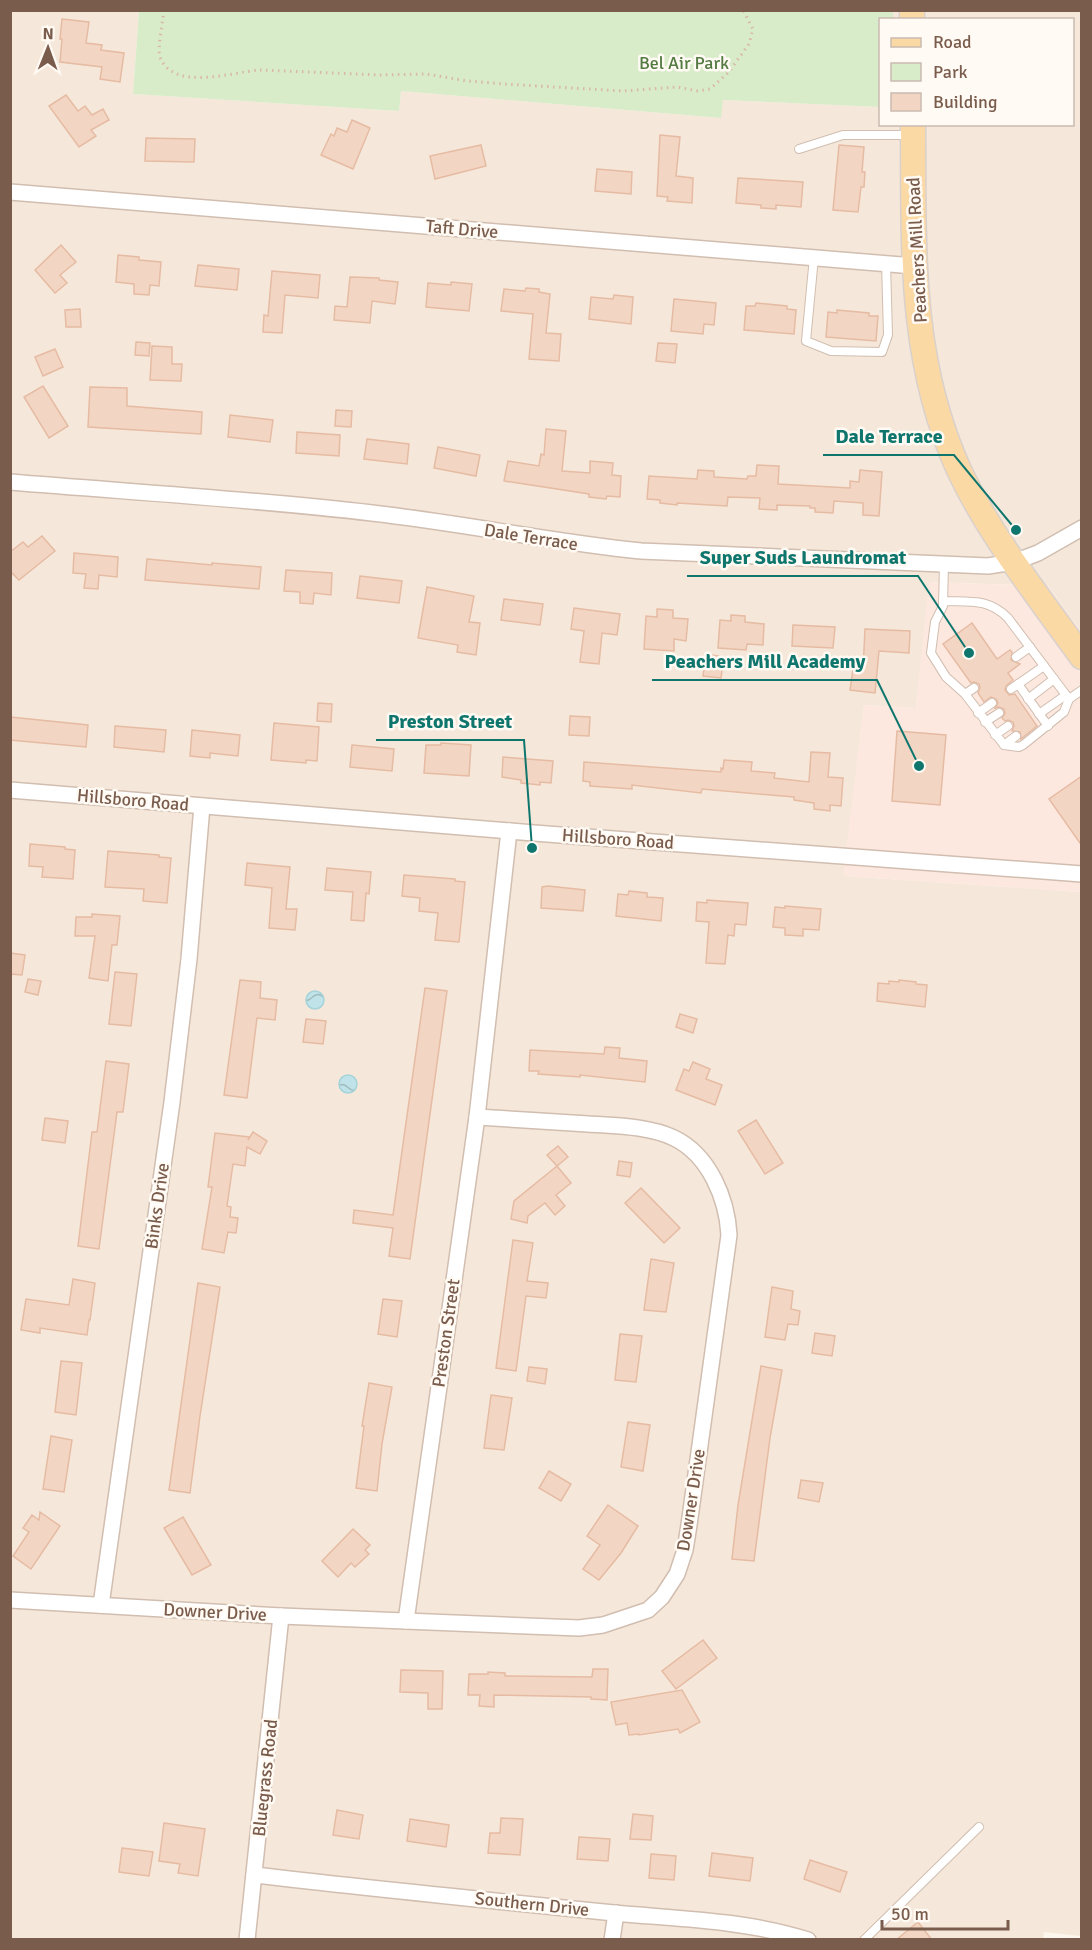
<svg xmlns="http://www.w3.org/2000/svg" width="1092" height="1950" viewBox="0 0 1092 1950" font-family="Signika,sans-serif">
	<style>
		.residential { fill: #f5e8da }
		.commercial { fill: #fde8e0 }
		.park { fill: #d8ecc9 }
		.water { fill: url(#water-waves); stroke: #a5d3da; stroke-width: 1.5 }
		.building { fill: #f3d5c3; stroke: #e6bba3; stroke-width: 1.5 }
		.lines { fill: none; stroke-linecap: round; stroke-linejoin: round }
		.service-casing { stroke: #d1beb0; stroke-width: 10 }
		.minor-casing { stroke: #d1beb0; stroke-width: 18 }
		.primary-casing { stroke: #dad1cd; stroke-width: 27 }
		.path { stroke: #d9b8a5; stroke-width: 3; stroke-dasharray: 1.5 4.5; stroke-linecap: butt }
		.service { stroke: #fff; stroke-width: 8 }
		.minor { stroke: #fff; stroke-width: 15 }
		.primary { stroke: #fbd9a5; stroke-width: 24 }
		.labels { text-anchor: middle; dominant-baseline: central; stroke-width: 5; stroke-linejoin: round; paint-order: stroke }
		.park-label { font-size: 18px; fill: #537a41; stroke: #fffaf3 }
		.street-label { font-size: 18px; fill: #7a5c4d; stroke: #fffaf3 }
		.leader { fill: none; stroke: #0f766e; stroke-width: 2 }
		.callout-dot { fill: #0f766e; stroke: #fffaf3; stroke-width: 2 }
		.callout-label { font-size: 20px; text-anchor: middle; font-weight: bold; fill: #0f766e; stroke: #fffaf3; stroke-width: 5; stroke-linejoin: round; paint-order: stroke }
	</style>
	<defs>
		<pattern id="water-waves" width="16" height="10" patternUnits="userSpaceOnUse" patternTransform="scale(1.5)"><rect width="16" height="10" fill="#bfe3e8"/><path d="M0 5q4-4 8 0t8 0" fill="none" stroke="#a0bbbe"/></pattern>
	</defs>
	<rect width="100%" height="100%" fill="#fdf6ec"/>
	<path class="residential" d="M11 11H139L133 94 399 111 401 91 720 118 722 100 880 107V124H1072V20L893 19V11H1081V632L1048 586 930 582 916 708 864 705 844 876 1081 892V1936L1044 1932 1043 1940H11Z"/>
	<path class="commercial" d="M929 582 1048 586 1081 632V892L843 876 864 705 916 708Z"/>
	<path class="park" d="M139 11 893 10V19L880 20V107L723 100 721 118 401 91 399 111 133 94Z"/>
	<g class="water">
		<circle cx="315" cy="1000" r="9"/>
		<circle cx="348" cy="1084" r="9"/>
	</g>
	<g class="building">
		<path d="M62 19 89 22 86 43 102 45 101 50 124 53 120 82 100 79 102 67 60 62 62 39H60Z"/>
		<path d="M66 95 78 111 85 106 92 115 103 109 109 120 91 130 96 136 79 147 49 106Z"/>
		<path d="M352 120 370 128 353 169 321 155 331 134 334 136 337 128 347 132Z"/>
		<path d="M660 135 680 137 676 176 693 178 692 203 667 201 668 197 657 196Z"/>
		<path d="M146 138 195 139 194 162 145 161Z"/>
		<path d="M481 145 486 166 435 179 430 156Z"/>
		<path d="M839 145 864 147 862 172H865L864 187H861L858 212 833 210Z"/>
		<path d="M597 169 632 172 631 194 595 191Z"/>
		<path d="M738 178 803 182 801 207 776 205V209L761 208V205L736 203Z"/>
		<path d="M61 245 76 262 60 275 67 283 55 293 35 270Z"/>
		<path d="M118 255 139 257V260L161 262 159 286 150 285 149 295 134 294V284L116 282Z"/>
		<path d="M198 265 239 269 237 290 195 286Z"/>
		<path d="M272 271 320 275 318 298 285 295 282 333 263 332 264 315 268 316Z"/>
		<path d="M350 277 379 278V280L398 282 395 304 372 301 370 323 334 320 335 306 347 307Z"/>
		<path d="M451 282 472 284 469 311 426 307 428 283 451 285Z"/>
		<path d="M526 288 539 289V292L550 294 546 333 561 334 559 361 529 359 533 314 501 311 504 289 525 291Z"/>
		<path d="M614 295 633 297 631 324 589 319 591 297 613 299Z"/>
		<path d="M674 299 716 303 714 325 704 324 703 334 671 331Z"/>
		<path d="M756 303 787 306V309L796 310 794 334 744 330 746 306H755Z"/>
		<path d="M80 309 81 327H66L65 310Z"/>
		<path d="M837 310 869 313V316H878L876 341 826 337 828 312 837 313Z"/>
		<path d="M136 342 150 343 149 356 135 355Z"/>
		<path d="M658 343 677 344 675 363 656 361Z"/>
		<path d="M152 346 172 347V364H182L181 381 150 380Z"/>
		<path d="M55 349 63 367 43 376 35 357Z"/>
		<path d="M43 386 68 426 49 438 24 397Z"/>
		<path d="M90 387 127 388V406L202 412 201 434 88 427Z"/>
		<path d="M336 410 352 411 351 427 335 426Z"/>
		<path d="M230 415 273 420 270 442 228 437Z"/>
		<path d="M546 429 566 431 562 471 590 473V461L613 463 612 475 621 476 620 497 607 496 606 499 589 497V494L504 481 508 461 539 466 541 454 544 455Z"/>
		<path d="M297 432 340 435 339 456 296 453Z"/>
		<path d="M367 439 409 444 407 464 364 459Z"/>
		<path d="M438 447 480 455 476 476 434 468Z"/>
		<path d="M757 465 779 466 778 484 850 488V481L859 482 860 470 882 472 879 516 863 515V503L834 501 833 513 815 512V508H810V506L777 505V510L759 509 760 498 728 497 727 506 677 503V505L660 503V500L647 499 649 476 697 479 698 470 714 471V477L747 479 748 476H756Z"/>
		<path d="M42 536 55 551 19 580 10 571V552L23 542 28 547Z"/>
		<path d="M74 553 118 557 117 577 99 575 98 589 84 588 86 574 73 573Z"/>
		<path d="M147 559 212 565V563L261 567 259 589 145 580Z"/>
		<path d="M286 570 332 573 331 595 314 593 313 604 300 603V592L284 591Z"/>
		<path d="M360 576 402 581 399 603 357 598Z"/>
		<path d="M427 587 474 596 469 622 480 623 476 655 457 652 458 645 418 638Z"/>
		<path d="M504 599 543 604 540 625 501 620Z"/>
		<path d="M574 608 620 614 617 635 602 633 599 664 580 662 584 631 571 629Z"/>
		<path d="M657 609 673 610V618L688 619 686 641 674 639V651L644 649 646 616 657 617Z"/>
		<path d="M731 615 745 616V622L764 624 763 645 747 644 746 650 718 648 720 620 731 621Z"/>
		<path d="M972 623 997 659 1010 650 1012 652 1011 660 1020 664 1008 673 1013 680 1006 686 1005 690 1009 695 1015 694 1037 726 1021 739 1020 732 1012 731 1014 726 1013 722 1008 720 1005 721 1002 718 1005 713 1004 709 999 707 995 708 998 703 996 699 991 697 984 702 978 693 980 688 979 684 974 682 971 683 943 644Z"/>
		<path d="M793 625 835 627 833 648 792 646Z"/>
		<path d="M865 629 910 631 909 653 879 651 875 693 850 690 853 669 863 670Z"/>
		<path d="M706 654 724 657 721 678 703 676Z"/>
		<path d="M318 703 332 704 331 722 317 721Z"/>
		<path d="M570 716 590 717 589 736 569 735Z"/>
		<path d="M10 717 88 725 86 747 10 740Z"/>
		<path d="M274 723 319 727 317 761 306 760V763L271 760Z"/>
		<path d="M115 726 166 730 164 752 114 747Z"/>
		<path d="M192 730 240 735 238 756 210 753V758L190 756Z"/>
		<path d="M897 731 946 735 940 805 892 801Z"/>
		<path d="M441 743 471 745 469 776 424 773 426 745H441Z"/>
		<path d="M352 745 394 749 392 771 350 767Z"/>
		<path d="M811 752 830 753 828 777 843 778 841 806 830 805V811L814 809V803L794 800V797L702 789 701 793 632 785V789L590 786V782L583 781 584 762 721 772V768L723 769 724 760 752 762 751 771 775 773 774 778 809 782Z"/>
		<path d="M503 757 553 761 551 783 540 782V785L521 783V780L502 777Z"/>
		<path d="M1082 776V846L1049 799Z"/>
		<path d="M30 844 65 847V849L75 850 73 879 42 877 43 867 29 866Z"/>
		<path d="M108 851 159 855V857L171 858 167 903 143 901 144 889 105 887Z"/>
		<path d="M247 863 290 867 286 909H297L295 930 269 928 272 888 245 885Z"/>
		<path d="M327 868 371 872 369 894 366 893 364 921 351 920 353 892 325 890Z"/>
		<path d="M404 875 455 879V881L465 882 459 942 435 940 438 913 419 911 420 898 402 896Z"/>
		<path d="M548 886 585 890 583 911 541 908 542 887Z"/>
		<path d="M629 891 647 893V897L663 898 661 921 616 916 618 894 628 895Z"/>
		<path d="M707 900 748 903 746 925 735 924 734 936 728 935 725 964 706 963 709 922 696 921 697 902 707 903Z"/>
		<path d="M785 906 821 909 819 930 803 929V936L785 935V928L773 927 775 907 785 908Z"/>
		<path d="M92 914 120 916 117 945H112L108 981 89 978 95 936H75L76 917H92Z"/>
		<path d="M10 953 25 955 22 975 10 974Z"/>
		<path d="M115 972 137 974 131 1026 109 1024Z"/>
		<path d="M28 979 41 981 38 995 25 992Z"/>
		<path d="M240 980 261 982 260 998 277 1000 275 1020 257 1018 247 1098 224 1095Z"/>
		<path d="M899 980 916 982V984L927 985 925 1007 877 1001 878 983 889 984V981L899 982Z"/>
		<path d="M425 988 447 991 410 1259 389 1256 393 1228 353 1223 354 1210 393 1215Z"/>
		<path d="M680 1014 697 1019 693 1033 676 1027Z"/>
		<path d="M306 1019 326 1021 323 1044 303 1042Z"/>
		<path d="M605 1047 620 1048 619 1058 647 1061 645 1082 580 1075V1077L538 1074 539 1071H529L530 1050 604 1054Z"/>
		<path d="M106 1061 129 1064 123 1112H117L99 1249 78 1246 92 1132H97Z"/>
		<path d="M693 1062 710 1069 706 1079 722 1085 715 1105 676 1090 684 1069 689 1071Z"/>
		<path d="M45 1118 68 1121 65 1143 42 1140Z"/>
		<path d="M756 1120 783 1163 765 1174 738 1131Z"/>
		<path d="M253 1132 267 1141 260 1154 247 1147 245 1166 233 1164 227 1206 231 1207 230 1217 238 1218 236 1233 228 1232 224 1253 202 1249 212 1187H208L215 1133 249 1137 248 1140Z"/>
		<path d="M558 1146 568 1157 557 1166 547 1155Z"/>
		<path d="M619 1161 632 1163 630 1177 617 1175Z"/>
		<path d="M557 1166 571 1183 556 1195 565 1206 555 1215 545 1203 528 1216 527 1223 511 1219 514 1201Z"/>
		<path d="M641 1188 680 1228 664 1243 625 1203Z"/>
		<path d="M513 1240 533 1243 527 1281 548 1283 546 1298 526 1296 516 1371 496 1368Z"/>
		<path d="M651 1259 674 1263 666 1312 644 1310Z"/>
		<path d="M73 1279 95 1283 90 1320H89L87 1335 40 1328V1333L21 1330 26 1299 69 1305Z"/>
		<path d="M198 1283 220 1287 200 1416 190 1493 169 1490Z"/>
		<path d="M772 1287 793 1291 791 1309 800 1311 798 1325 788 1324 785 1340 765 1337Z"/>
		<path d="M383 1299 402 1301 397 1337 378 1334Z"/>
		<path d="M815 1333 835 1336 832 1356 812 1353Z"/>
		<path d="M620 1334 642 1336 636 1382 615 1380Z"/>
		<path d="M61 1361 82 1363 76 1415 55 1412Z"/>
		<path d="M761 1366 782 1370 770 1438 754 1561 732 1559 738 1505Z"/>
		<path d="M529 1367 547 1369 545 1384 527 1381Z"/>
		<path d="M369 1383 392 1387 382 1444 377 1491 356 1488 364 1426H362Z"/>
		<path d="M491 1395 512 1398 504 1450 484 1448Z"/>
		<path d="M628 1422 650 1425 643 1471 621 1467Z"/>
		<path d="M51 1436 72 1440 64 1492 43 1489Z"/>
		<path d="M549 1471 571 1484 561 1501 539 1488Z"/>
		<path d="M801 1480 823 1483 819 1502 798 1498Z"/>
		<path d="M608 1505 638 1526 621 1553 599 1580 583 1569 600 1545 587 1536Z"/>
		<path d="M40 1512 60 1526 31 1569 13 1556 29 1532 23 1528 32 1515 39 1520Z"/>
		<path d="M183 1517 211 1565 192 1575 164 1528Z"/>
		<path d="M353 1529 370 1545 365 1550 369 1554 355 1567 351 1563 338 1577 322 1561Z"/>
		<path d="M703 1640 717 1658 676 1689 662 1671Z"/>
		<path d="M593 1669H608L607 1700 591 1699V1697L494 1695V1707L479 1706 480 1695H468L469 1674H488V1672L505 1673V1676H510L592 1677Z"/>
		<path d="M401 1670 443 1671 442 1709H428V1693L400 1692Z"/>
		<path d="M682 1690 700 1722 680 1733 678 1729 639 1735V1734L629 1735 627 1723 616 1725 611 1702Z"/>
		<path d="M337 1810 363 1815 359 1839 333 1835Z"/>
		<path d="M633 1814 653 1816 651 1840 630 1839Z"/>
		<path d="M501 1818 523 1819 520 1855 488 1853 490 1833H500Z"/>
		<path d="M410 1819 449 1825 446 1847 407 1841Z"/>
		<path d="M164 1823 205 1829 198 1876 178 1873 180 1864 159 1861Z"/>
		<path d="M579 1837 610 1839 608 1861 577 1859Z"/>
		<path d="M122 1848 153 1852 149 1876 119 1872Z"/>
		<path d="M712 1853 753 1858 750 1881 709 1876Z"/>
		<path d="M651 1854 676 1856 674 1880 649 1878Z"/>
		<path d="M810 1860 847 1872 840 1892 804 1879Z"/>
		<path d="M918 1922 932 1940H896Z"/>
	</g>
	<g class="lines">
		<defs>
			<g id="service">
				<path d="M799 149 843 135H909"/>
				<path d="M814 257 806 341 831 351 882 352 888 335 886 263"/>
				<path d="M944 564 943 606 935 622 931 653 946 677 965 694 1004 745 1019 747 1023 745 1064 712 1069 699"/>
				<path d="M943 601C970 602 988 598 1008 618L1069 699 1082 690"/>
				<path d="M1016 657 1030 647"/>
				<path d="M1018 684 1048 726"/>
				<path d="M1011 689 1044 666"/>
				<path d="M965 694 974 688"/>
				<path d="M1028 699 1054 679"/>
				<path d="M978 713 992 703"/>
				<path d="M1039 714 1066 695"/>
				<path d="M985 722 999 713"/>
				<path d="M995 735 1008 726"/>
				<path d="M1004 745 1016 736"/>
				<path d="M864 1940 979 1827"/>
			</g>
			<g id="minor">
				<path d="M10 192 914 266"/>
				<path d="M10 482C131 492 252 499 372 513 462 523 551 542 641 551L988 566 1014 562 1038 553 1082 528"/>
				<path d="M10 790 534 833 1082 874"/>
				<path d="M10 1600 281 1616 579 1628 603 1625 648 1610 662 1597 677 1574 685 1550 689 1525 729 1235C727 1198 709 1155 674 1138 649 1126 616 1126 588 1124 551 1122 514 1119 477 1117"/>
				<path d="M101 1605 172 1102 189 959 202 806"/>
				<path d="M406 1621 477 1117 509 831"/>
				<path d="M254 1875C374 1889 494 1901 614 1913 678 1919 745 1920 808 1940"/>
				<path d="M247 1940 281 1616"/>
				<path d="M612 1940 616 1913"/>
			</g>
			<g id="primary">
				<path d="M912 10V20"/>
				<path d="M913 124C914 244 908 358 959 470 989 534 1040 599 1082 657"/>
			</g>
		</defs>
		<use href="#service" class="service-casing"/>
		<use href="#minor" class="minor-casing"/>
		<use href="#primary" class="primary-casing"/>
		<path class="path" d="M164 10C163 22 157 47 160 57 173 92 233 72 259 70L380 75 426 74 468 81 504 84 623 91 677 87 698 91 710 89 728 73 749 44 753 29 743 10"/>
		<use href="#service" class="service"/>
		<use href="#minor" class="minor"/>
		<use href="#primary" class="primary"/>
	</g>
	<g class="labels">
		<g class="park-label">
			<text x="684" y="63">Bel Air Park</text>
		</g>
		<g class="street-label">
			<text transform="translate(462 229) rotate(5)">Taft Drive</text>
			<text transform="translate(917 250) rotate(-93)">Peachers Mill Road</text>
			<text transform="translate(531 537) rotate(9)">Dale Terrace</text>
			<text transform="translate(133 800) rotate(5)">Hillsboro Road</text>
			<text transform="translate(618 839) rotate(4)">Hillsboro Road</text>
			<text transform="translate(157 1206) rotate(-82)">Binks Drive</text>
			<text transform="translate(446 1333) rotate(-82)">Preston Street</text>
			<text transform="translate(691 1500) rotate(-81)">Downer Drive</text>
			<text transform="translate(215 1612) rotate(3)">Downer Drive</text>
			<text transform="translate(265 1778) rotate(-84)">Bluegrass Road</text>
			<text transform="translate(532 1904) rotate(6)">Southern Drive</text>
		</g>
	</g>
	<path class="leader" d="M1016 530L954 455H823M969 653L918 576H687M919 766L877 680H652M532 848L524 740H376"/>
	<g class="callout-dot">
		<circle cx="1016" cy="530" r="6"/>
		<circle cx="969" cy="653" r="6"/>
		<circle cx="919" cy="766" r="6"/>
		<circle cx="532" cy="848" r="6"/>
	</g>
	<g class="callout-label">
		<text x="889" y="443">Dale Terrace</text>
		<text x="803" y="564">Super Suds Laundromat</text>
		<text x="765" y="668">Peachers Mill Academy</text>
		<text x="450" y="728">Preston Street</text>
	</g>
	<rect width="1092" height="1950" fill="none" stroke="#7a5c4d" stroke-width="24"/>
	<rect x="879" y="18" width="195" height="108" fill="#fffaf3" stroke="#cabbb1" stroke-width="1.5"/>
	<rect x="891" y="38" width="30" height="9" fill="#fbd9a5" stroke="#cabbb1" stroke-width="1.5"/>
	<text x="933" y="48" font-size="18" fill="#7a5c4d">Road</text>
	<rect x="891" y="63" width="30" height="18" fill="#d8ecc9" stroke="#cabbb1" stroke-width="1.5"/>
	<text x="933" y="78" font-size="18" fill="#7a5c4d">Park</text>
	<rect x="891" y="93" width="30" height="18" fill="#f3d5c3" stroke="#cabbb1" stroke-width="1.5"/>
	<text x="933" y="108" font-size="18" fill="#7a5c4d">Building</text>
	<g transform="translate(48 48) rotate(1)" stroke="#fffaf3" stroke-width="4.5" paint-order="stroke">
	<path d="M0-4.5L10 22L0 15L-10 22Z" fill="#7a5c4d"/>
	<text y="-9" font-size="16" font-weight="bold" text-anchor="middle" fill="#7a5c4d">N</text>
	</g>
	<path d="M882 1920v9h126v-9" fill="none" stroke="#7a5c4d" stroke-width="3"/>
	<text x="891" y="1920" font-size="18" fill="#7a5c4d" stroke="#fffaf3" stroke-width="4.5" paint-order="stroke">50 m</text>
</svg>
